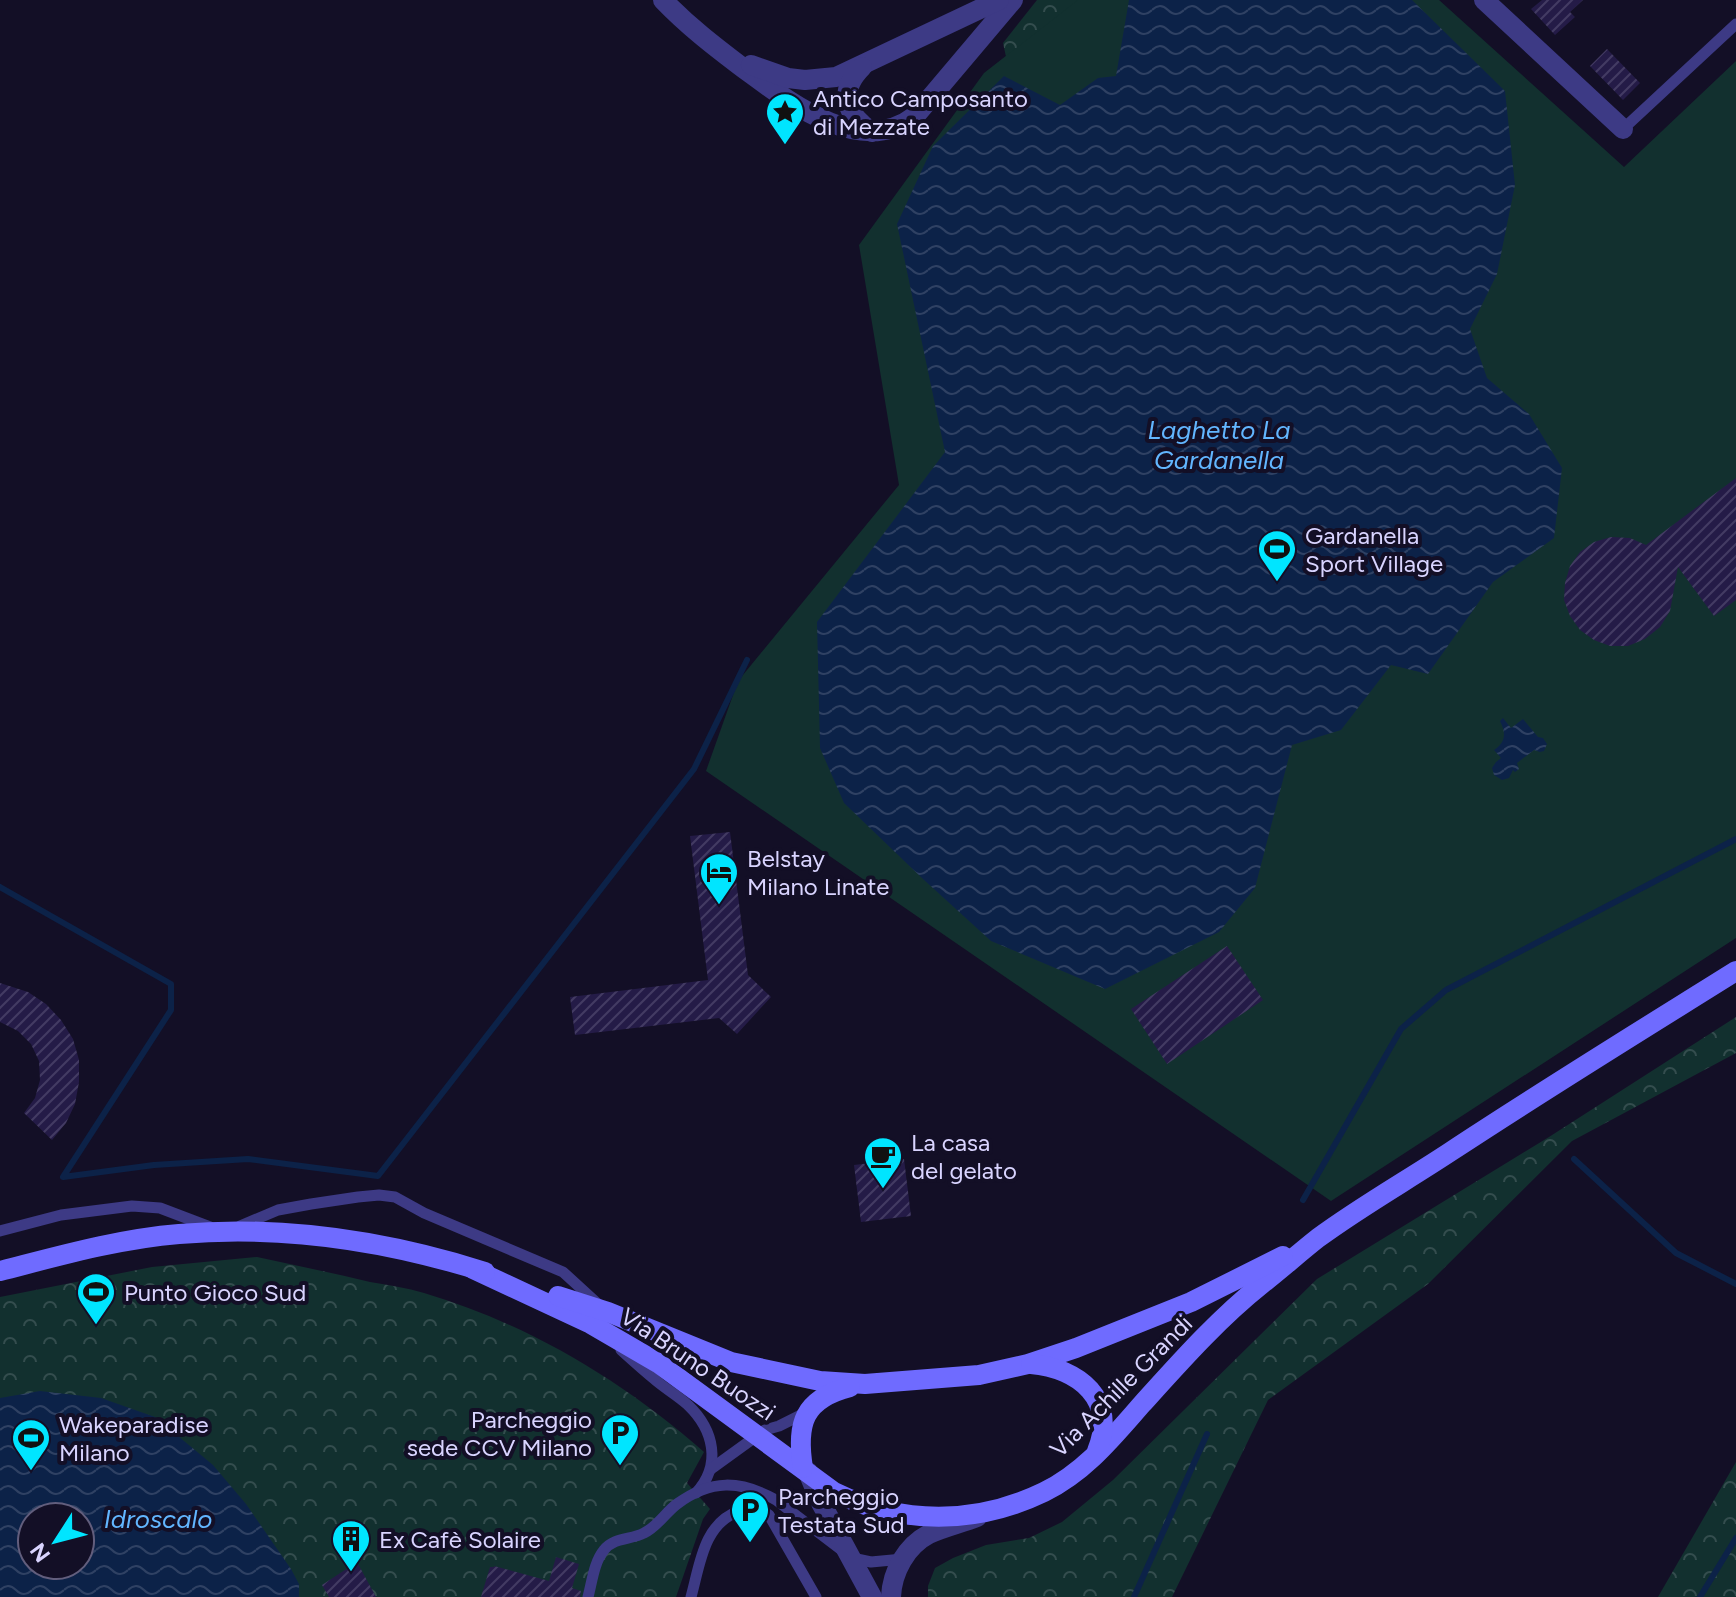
<svg xmlns="http://www.w3.org/2000/svg" width="1736" height="1597" viewBox="0 0 1736 1597" font-family="Figtree,sans-serif">
	<style>
		.forest { fill: url(#forest-crowns); fill-rule: evenodd }
		.garden { fill: #12302f }
		.water { fill: url(#water-waves); fill-rule: evenodd }
		.lines { fill: none; stroke-linecap: round; stroke-linejoin: round }
		.stream { stroke: #0c2248; stroke-width: 6 }
		.building { fill: url(#building-hatch) }
		.service { stroke: #3d3a85; stroke-width: 11 }
		.minor { stroke: #3d3a85; stroke-width: 20 }
		.secondary { stroke: #6f6bff; stroke-width: 20 }
		.labels { text-anchor: middle; dominant-baseline: central; stroke-width: 8; stroke-linejoin: round; paint-order: stroke }
		.poi-label { font-size: 24px; fill: #d9d4ff; stroke: #130f26; text-anchor: start }
		.street-label { font-size: 24px; fill: #d9d4ff; stroke: #130f26 }
		.water-label { font-size: 26px; font-style: italic; fill: #62b6ff; stroke: #130f26 }
	</style>
	<defs>
		<pattern id="forest-crowns" width="20" height="18" patternUnits="userSpaceOnUse" patternTransform="scale(2)"><rect width="20" height="18" fill="#12302f"/><path d="M2 6a3 3 0 1 1 6 0M12 15a3 3 0 1 1 6 0" fill="none" stroke="#344d4e"/></pattern>
		<pattern id="water-waves" width="16" height="10" patternUnits="userSpaceOnUse" patternTransform="scale(2)"><rect width="16" height="10" fill="#0c2248"/><path d="M0 5q4-4 8 0t8 0" fill="none" stroke="#2f4163"/></pattern>
		<pattern id="building-hatch" width="6" height="6" patternUnits="userSpaceOnUse" patternTransform="scale(2)"><rect width="6" height="6" fill="#241b47"/><path d="M-1 1l2-2M0 6l6-6M5 7l2-2" fill="none" stroke="#433b63"/></pattern>
	</defs>
	<rect width="100%" height="100%" fill="#130f26"/>
	<g class="forest">
		<path d="M1037 0H1120L1010 75 1003 43Z"/>
		<path d="M1736 1017V1053L1572 1141 1428 1284 1268 1400 1172 1597H928V1586L935 1568 953 1558 986 1545 1029 1538 1062 1522 1113 1480 1317 1279 1549 1137Z"/>
		<path d="M257 1257C295 1265 332 1273 370 1282 388 1285 407 1288 424 1293 528 1324 622 1380 704 1452L687 1483 710 1509 703 1519 676 1597H0V1297L152 1267ZM32 1517H80V1565H32Z"/>
		<path d="M1736 1462V1597H1658Z"/>
	</g>
	<path class="garden" d="M1078 0H1439L1624 167 1736 61V938L1331 1201 706 771 738 681 899 485 859 245 984 73Z"/>
	<g class="water">
		<path d="M1129 0H1412L1505 91 1515 185 1497 274 1470 329 1487 378 1529 414 1562 468 1554 538 1493 582 1428 674 1391 665 1341 730 1292 745 1255 888 1219 932 1105 989 991 941 923 879 844 803 820 748 817 622 945 452 897 224 933 146 1004 76 1060 105 1098 78 1116 76Z"/>
		<path d="M1503 718 1511 728 1523 719 1538 737 1543 738 1547 744 1544 751 1540 752 1534 750 1517 763 1519 769 1515 772 1513 770 1509 778 1502 780 1494 775 1492 768 1496 762 1501 758 1494 750C1506 742 1506 733 1500 721Z"/>
		<path d="M40 1391 101 1398 155 1417 213 1465 246 1504 291 1569 299 1584V1597H0V1398ZM32 1517H80V1565H32Z"/>
	</g>
	<g class="lines">
		<g class="stream">
			<path d="M0 887 171 984V1010L63 1177 154 1165 248 1159 378 1176 694 769 747 660"/>
			<path d="M1574 1159 1676 1253 1736 1284"/>
			<path d="M1303 1200 1401 1029 1446 990 1736 839"/>
			<path d="M1134 1597 1207 1434"/>
			<path d="M1700 1597 1736 1538"/>
		</g>
	</g>
	<g class="building">
		<path d="M1542 0H1583L1570 12 1575 17 1555 35 1531 9Z"/>
		<path d="M1607 49 1640 83 1623 100 1590 66Z"/>
		<path d="M1736 478V600L1714 616 1678 567 1670 611 1660 627 1645 639 1628 646H1610L1594 640 1580 630 1570 616 1564 600 1565 583 1570 566 1580 552 1594 542 1611 537 1630 538 1646 545Z"/>
		<path d="M730 832 748 975 771 997 737 1034 719 1018 575 1035 570 997 708 980 690 836Z"/>
		<path d="M1227 946 1263 1000 1167 1064 1131 1009Z"/>
		<path d="M0 983 28 992 46 1004 61 1020 73 1039 79 1060V1082L75 1104 66 1123 52 1140 24 1113 35 1098 40 1080 39 1061 31 1044 18 1031 0 1022Z"/>
		<path d="M904 1159 911 1216 861 1222 854 1165Z"/>
		<path d="M556 1557 579 1564 572 1588 581 1591 580 1597H481L490 1567H494V1566L549 1581Z"/>
		<path d="M357 1562 376 1597H329L322 1585Z"/>
	</g>
	<g class="lines">
		<g class="service">
			<path d="M1623 129 1736 24"/>
			<path d="M240 1226 278 1210 311 1204 358 1197 379 1195 395 1197 424 1213 563 1272 598 1304"/>
			<path d="M0 1231 61 1215 132 1206 160 1208 210 1227"/>
			<path d="M621 1350C631 1359 642 1369 653 1378 664 1388 677 1395 688 1405 714 1430 722 1465 696 1493"/>
			<path d="M711 1469 765 1430 779 1426 807 1412"/>
			<path d="M588 1597C592 1582 594 1562 604 1550 614 1537 631 1540 644 1533 657 1527 665 1513 677 1504 711 1479 740 1480 776 1500L852 1558 871 1562 903 1559"/>
			<path d="M691 1597C700 1565 703 1524 739 1511 751 1506 759 1507 769 1515L816 1597"/>
		</g>
		<g class="minor">
			<path d="M663 0C688 26 714 46 743 68 788 101 860 159 915 116L1013 0"/>
			<path d="M1484 0 1623 129"/>
			<path d="M751 65 788 78 805 80 836 77 999 0"/>
			<path d="M862 67C838 91 845 114 872 132"/>
			<path d="M808 1472 820 1501 872 1597"/>
			<path d="M891 1597C892 1572 906 1546 929 1534 944 1527 962 1523 977 1517"/>
		</g>
		<g class="secondary">
			<path d="M473 1269 591 1324 658 1363 834 1492C901 1525 976 1525 1044 1492 1085 1472 1113 1437 1142 1404 1180 1362 1218 1319 1262 1284 1281 1269 1299 1253 1318 1238 1360 1207 1406 1181 1450 1152 1544 1090 1640 1031 1736 971"/>
			<path d="M0 1271C59 1256 118 1239 179 1234 282 1225 387 1241 485 1272"/>
			<path d="M558 1296 608 1312 731 1362 820 1381 865 1384 979 1375 1028 1364 1076 1348 1191 1302 1283 1256"/>
			<path d="M1031 1364C1079 1368 1118 1400 1097 1451"/>
			<path d="M803 1468C796 1424 803 1399 850 1387"/>
		</g>
	</g>
	<defs>
		<symbol id="sight-pin" viewBox="-11 -11 22 30"><path d="M0 17L-7.5 6A9.5 9.5 0 1 1 7.5 6Z" fill="#00e5ff" stroke="#130f26"/><path d="M0-6L1.8-2.2L6-1.7L2.9 1.2L3.7 5.4L0 3.3L-3.7 5.4L-2.9 1.2L-6-1.7L-1.8-2.2Z" fill="#111"/></symbol>
		<symbol id="stadium-pin" viewBox="-11 -11 22 30"><path d="M0 17L-7.5 6A9.5 9.5 0 1 1 7.5 6Z" fill="#00e5ff" stroke="#130f26"/><path d="M0-5a6.5 5 0 1 0 0 10a6.5 5 0 1 0 0-10ZM-3.5-1.8h7v3.6h-7Z" fill="#111"/></symbol>
		<symbol id="hotel-pin" viewBox="-11 -11 22 30"><path d="M0 17L-7.5 6A9.5 9.5 0 1 1 7.5 6Z" fill="#00e5ff" stroke="#130f26"/><path d="M-6-4.5h1.5V1H6V5H4.5V3h-9V5H-6ZM-4 0a1.8 1.8 0 1 1 3.6 0ZM.5 0V-2.5h3Q6-2.5 6 0Z" fill="#111"/></symbol>
		<symbol id="cafe-pin" viewBox="-11 -11 22 30"><path d="M0 17L-7.5 6A9.5 9.5 0 1 1 7.5 6Z" fill="#00e5ff" stroke="#130f26"/><path d="M-5.5-4.5H6V0H3Q3 3.5 0 3.5H-2.5Q-5.5 3.5-5.5 0ZM3-3.2v2h1.7v-2ZM-6 4.5H4V6H-6Z" fill="#111"/></symbol>
		<symbol id="parking-pin" viewBox="-11 -11 22 30"><path d="M0 17L-7.5 6A9.5 9.5 0 1 1 7.5 6Z" fill="#00e5ff" stroke="#130f26"/><path d="M-3.5-5.5H1a3.5 3.5 0 0 1 0 7H-1V5.5H-3.5ZM-1-3.4V-.6H.8a1.4 1.4 0 0 0 0-2.8Z" fill="#111"/></symbol>
		<symbol id="building-pin" viewBox="-11 -11 22 30"><path d="M0 17L-7.5 6A9.5 9.5 0 1 1 7.5 6Z" fill="#00e5ff" stroke="#130f26"/><path d="M-4-6H4V6H1V3H-1V6H-4ZM-2.5-4.3h1.7v1.8h-1.7ZM.8-4.3h1.7v1.8H.8ZM-2.5-1h1.7V.8h-1.7ZM.8-1h1.7V.8H.8Z" fill="#111"/></symbol>
	</defs>
	<g fill-rule="evenodd">
		<use href="#sight-pin" x="763" y="90" width="44" height="60"/>
		<use href="#stadium-pin" x="1255" y="527" width="44" height="60"/>
		<use href="#hotel-pin" x="697" y="850" width="44" height="60"/>
		<use href="#cafe-pin" x="861" y="1134" width="44" height="60"/>
		<use href="#stadium-pin" x="74" y="1270" width="44" height="60"/>
		<use href="#parking-pin" x="598" y="1411" width="44" height="60"/>
		<use href="#stadium-pin" x="9" y="1416" width="44" height="60"/>
		<use href="#parking-pin" x="728" y="1488" width="44" height="60"/>
		<use href="#building-pin" x="329" y="1517" width="44" height="60"/>
	</g>
	<g class="labels">
		<g class="poi-label">
			<text x="813" y="98">Antico Camposanto<tspan x="813" dy="28">di Mezzate</tspan></text>
			<text x="1305" y="535">Gardanella<tspan x="1305" dy="28">Sport Village</tspan></text>
			<text x="747" y="858">Belstay<tspan x="747" dy="28">Milano Linate</tspan></text>
			<text x="911" y="1142">La casa<tspan x="911" dy="28">del gelato</tspan></text>
			<text x="124" y="1292">Punto Gioco Sud</text>
			<text x="592" y="1419" text-anchor="end">Parcheggio<tspan x="592" dy="28">sede CCV Milano</tspan></text>
			<text x="59" y="1424">Wakeparadise<tspan x="59" dy="28">Milano</tspan></text>
			<text x="778" y="1496">Parcheggio<tspan x="778" dy="28">Testata Sud</tspan></text>
			<text x="379" y="1539">Ex Cafè Solaire</text>
		</g>
		<g class="street-label">
			<text transform="translate(698 1364) rotate(34)">Via Bruno Buozzi</text>
			<text transform="translate(1121 1386) rotate(-45)">Via Achille Grandi</text>
		</g>
		<g class="water-label">
			<text x="1219" y="430">Laghetto La<tspan x="1219" dy="30">Gardanella</tspan></text>
			<text x="158" y="1519">Idroscalo</text>
		</g>
	</g>
	<g transform="translate(56 1541) rotate(234)"><circle r="38" fill="#130f26" stroke="#625e7d" stroke-width="2"/>
	<path d="M0-6L14 30L0 20L-14 30Z" fill="#00e5ff"/>
	<text y="-12" font-size="22" font-weight="bold" text-anchor="middle" fill="#d9d4ff">N</text>
	</g>
</svg>
